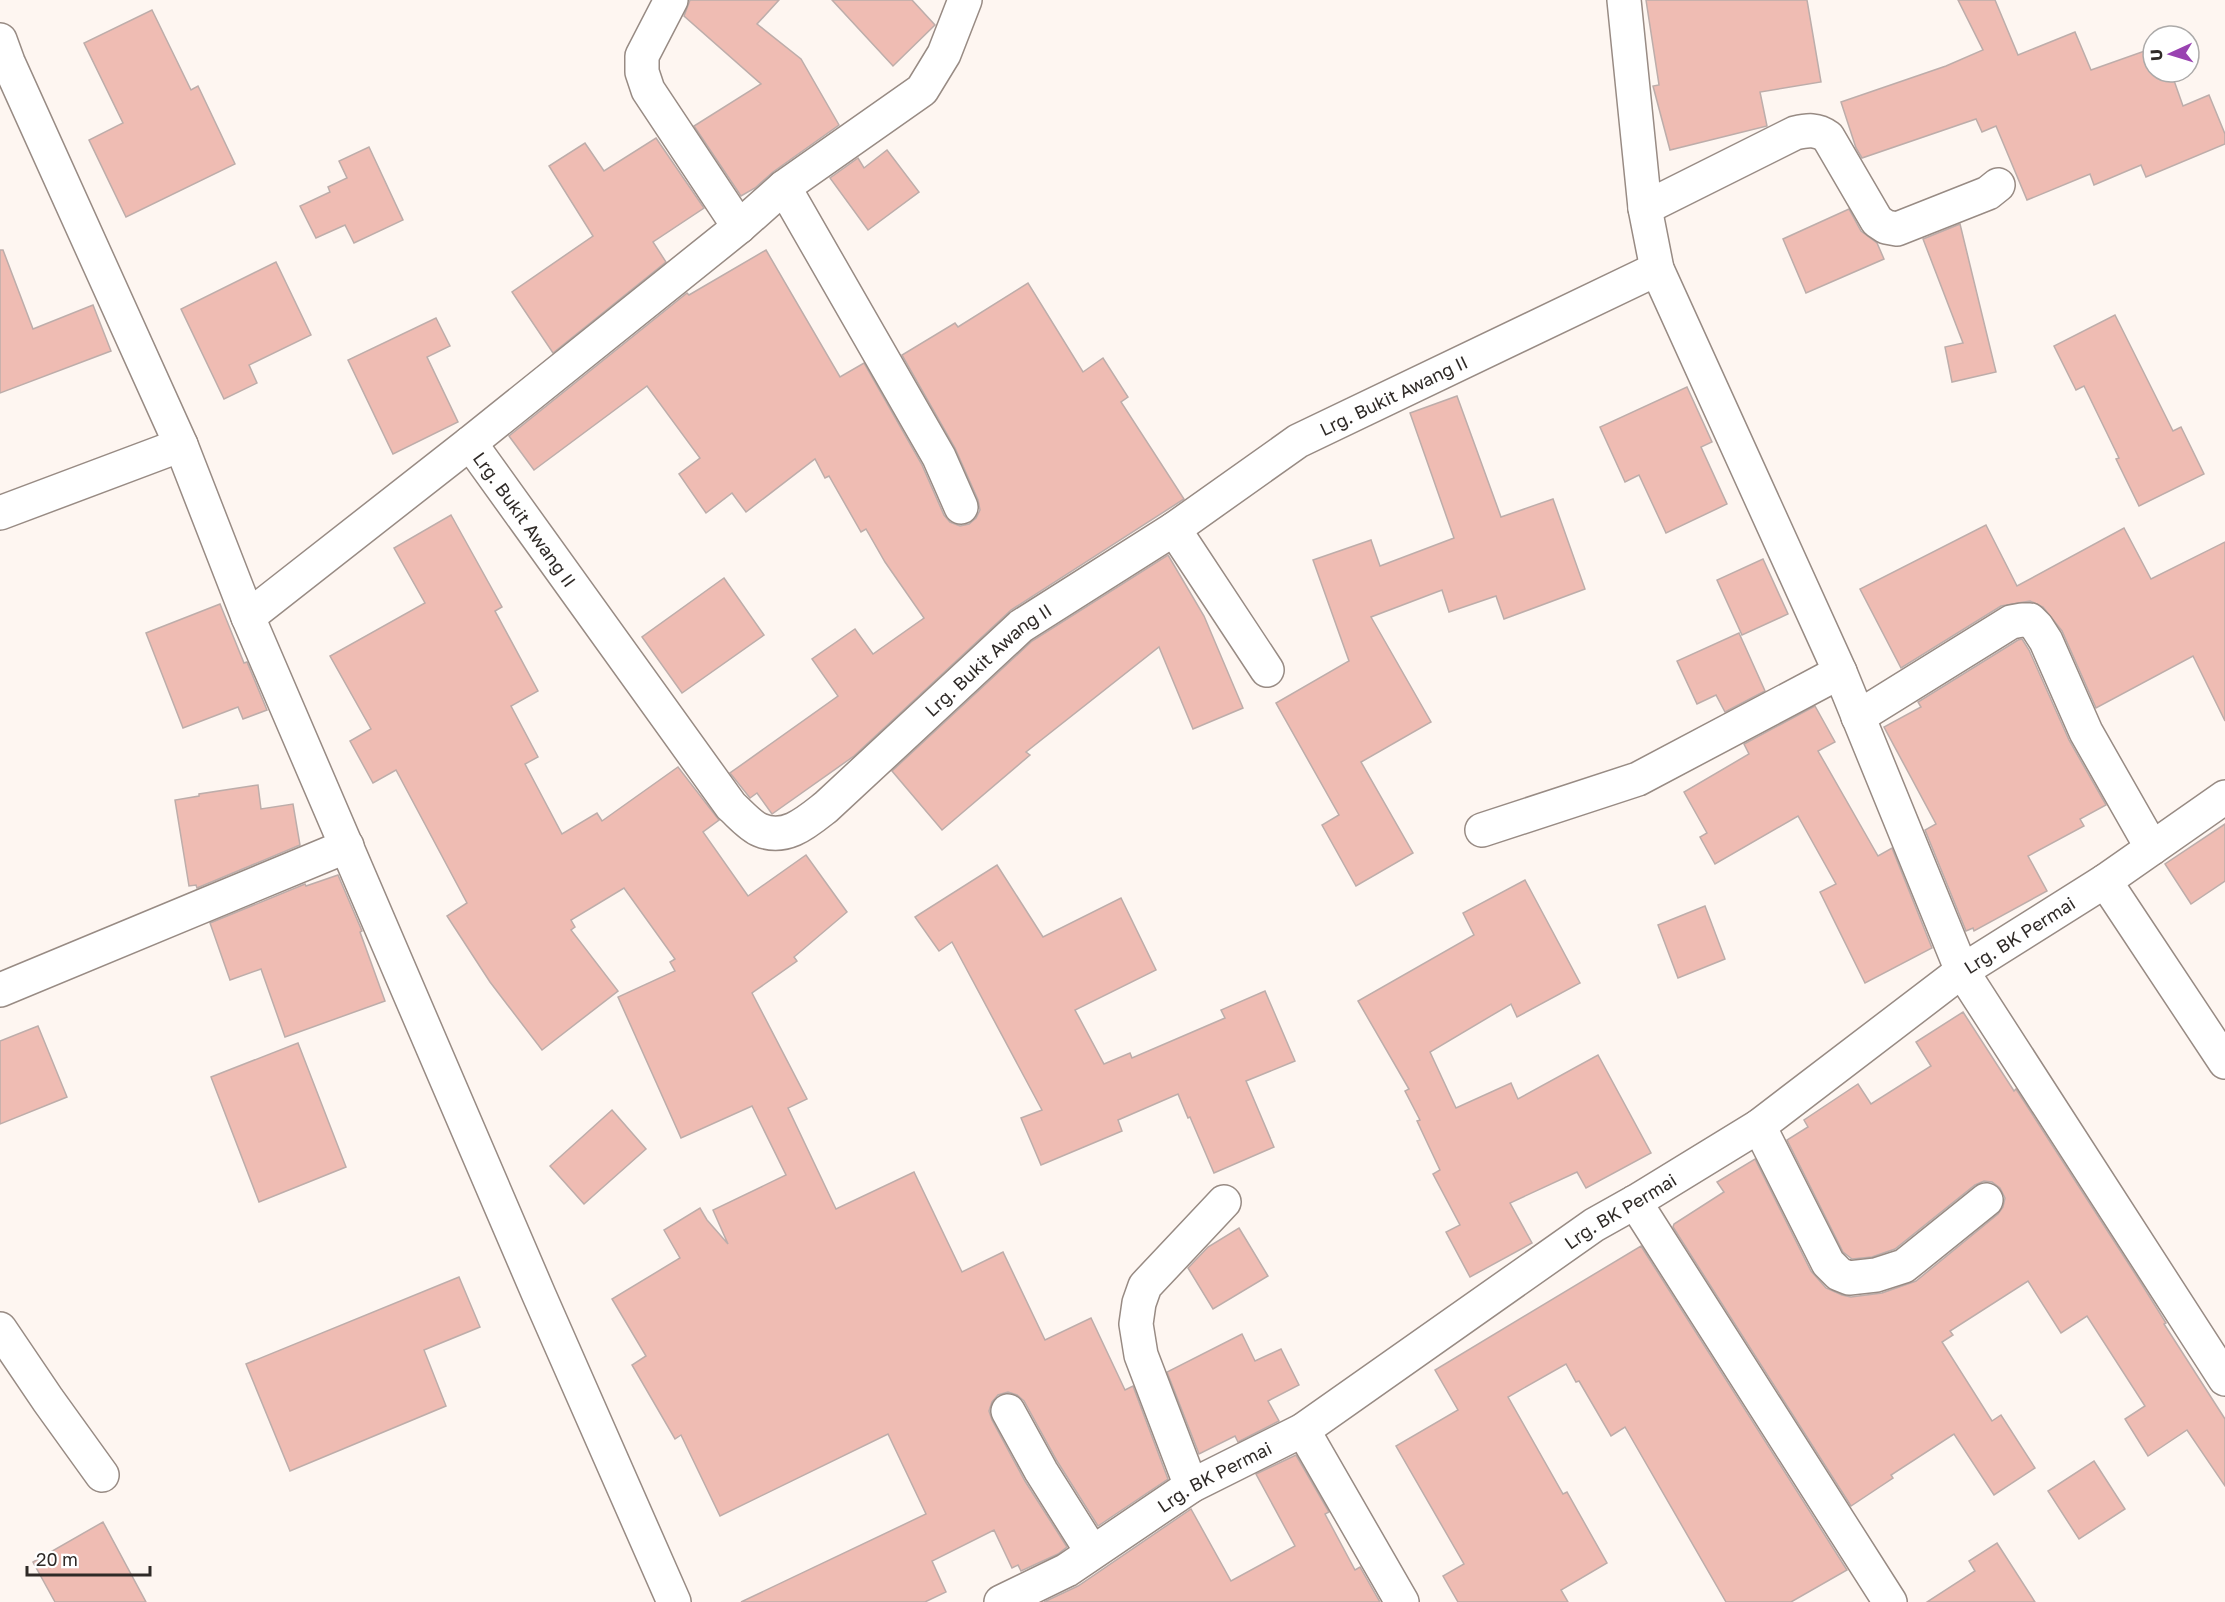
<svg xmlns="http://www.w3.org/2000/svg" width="2225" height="1602" viewBox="0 0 2225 1602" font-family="'Golos Text',sans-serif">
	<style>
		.building { fill: #efbcb3; stroke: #bdadaa; stroke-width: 1.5 }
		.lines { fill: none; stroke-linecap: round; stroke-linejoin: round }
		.street-casing { stroke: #988b84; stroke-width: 36 }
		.street { stroke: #fff; stroke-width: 33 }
		.labels { text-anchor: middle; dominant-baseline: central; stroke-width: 4.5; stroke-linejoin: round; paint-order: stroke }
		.street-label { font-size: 18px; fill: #2f2a27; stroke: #fff }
	</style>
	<rect width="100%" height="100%" fill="#fef6f1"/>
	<g class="building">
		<path d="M690 0H779L757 24 801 59 839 125 773 172 755 188 741 196 694 126 761 84 684 16Z"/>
		<path d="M832 0H912L935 25 893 66Z"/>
		<path d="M1646 0H1807L1821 82 1760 92 1767 126 1670 150 1653 86 1659 85Z"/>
		<path d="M1958 0H1995L2018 55 2075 32 2091 70 2153 48V72H2171L2183 106 2209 95 2225 134V144L2146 177 2141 165 2094 185 2090 174 2027 200 1996 126 1982 132 1976 119 1862 158 1856 148 1841 102 1946 66 1983 50Z"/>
		<path d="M152 10 191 90 198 86 235 164 126 217 89 140 123 123 84 43Z"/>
		<path d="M656 138 704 208 653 242 666 262 553 353 512 292 593 236 549 166 585 143 604 171Z"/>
		<path d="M369 147 403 220 354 243 345 225 316 238 300 206 330 192 328 187 347 178 339 161Z"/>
		<path d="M887 150 919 192 868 230 830 178 858 158 864 168Z"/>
		<path d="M1849 209 1861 231 1877 243 1884 259 1806 293 1783 239Z"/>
		<path d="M1960 224 1996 372 1952 382 1945 347 1963 343 1923 239Z"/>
		<path d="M0 250H3L33 329 93 305 111 351 0 393Z"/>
		<path d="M766 250 840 377 864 363 922 465 944 515 950 522 960 526 969 524 976 518 980 510 978 500 955 448 902 355 955 323 958 327 1028 283 1083 372 1103 358 1128 397 1121 402 1184 499 1011 610 854 756 772 814 757 793 750 798 730 773 838 696 812 659 855 629 873 654 924 618 885 562 866 529 861 532 829 476 825 478 815 459 746 512 732 493 706 513 679 474 700 458 647 386 534 470 509 436 687 293 689 295Z"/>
		<path d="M276 262 311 335 249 365 257 383 224 399 181 309Z"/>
		<path d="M2115 315 2173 431 2181 427 2204 474 2139 506 2116 459 2119 458 2084 386 2076 390 2054 346Z"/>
		<path d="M436 318 450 346 427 357 458 422 393 454 348 360Z"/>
		<path d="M1687 387 1712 442 1701 447 1727 504 1666 533 1639 475 1625 482 1600 427Z"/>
		<path d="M1457 396 1501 517 1553 499 1585 589 1504 619 1496 596 1449 612 1442 590 1371 617 1431 722 1361 762 1413 853 1356 886 1322 825 1339 815 1276 703 1349 661 1313 560 1371 540 1380 566 1454 538 1410 413Z"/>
		<path d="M451 515 502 607 495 611 538 691 511 706 538 757 525 764 562 834 597 813 602 821 678 767 719 820 703 832 748 896 806 855 847 912 794 957 797 961 752 993 807 1099 788 1108 836 1209 914 1172 962 1272 1003 1252 1045 1340 1091 1318 1125 1390 1133 1386 1168 1479 1098 1526 1057 1461 1024 1401 1017 1395 1008 1392 998 1395 992 1402 989 1411 992 1420 1025 1481 1067 1547 1058 1554 1021 1571 1018 1565 1012 1568 994 1530 932 1561 946 1592 925 1602H741L926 1514 888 1434 720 1516 681 1435 675 1439 632 1365 646 1356 612 1299 680 1258 664 1230 700 1208 707 1220 728 1244 713 1210 786 1175 752 1106 681 1138 618 997 675 971 670 962 675 959 624 888 571 920 575 927 571 930 618 991 542 1050 490 982 447 916 467 903 396 770 373 783 350 741 371 729 330 656 425 603 394 548Z"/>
		<path d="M1986 525 2017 586 2124 528 2151 579 2225 542V721L2193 656 2096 708 2062 631 2043 607 2030 601 2001 606 1901 668 1860 589Z"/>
		<path d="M1168 555 1204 616 1243 708 1193 729 1159 647 1026 752 1030 755 942 830 892 771 1032 641Z"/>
		<path d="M1763 559 1788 614 1742 635 1717 580Z"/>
		<path d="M724 578 764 635 682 693 642 637Z"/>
		<path d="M220 604 244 663 247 662 267 710 243 719 238 707 183 728 146 633Z"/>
		<path d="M1739 633 1765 691 1725 712 1716 695 1697 704 1677 661Z"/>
		<path d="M2022 639 2029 650 2069 740 2106 805 2080 819 2084 826 2028 856 2047 891 1974 931 1973 928 1966 931 1925 830 1936 824 1884 727 1921 707 1918 702 2018 640Z"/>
		<path d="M1815 706 1835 742 1818 751 1878 856 1892 848 1932 948 1865 983 1820 892 1836 884 1798 816 1715 864 1700 837 1707 833 1684 792 1749 754 1744 744Z"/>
		<path d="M258 785 261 809 293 804 300 845 197 888 196 885 189 886 175 800 199 796V794Z"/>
		<path d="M2225 824V881L2191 904 2165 864Z"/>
		<path d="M997 865 1043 937 1121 898 1156 970 1075 1010 1104 1064 1130 1053 1132 1058 1225 1018 1221 1010 1265 991 1295 1061 1246 1081 1274 1147 1214 1173 1190 1117 1188 1118 1178 1094 1118 1120 1122 1131 1041 1165 1021 1118 1042 1110 952 942 939 951 915 917Z"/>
		<path d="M338 875 362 931 360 932 385 1001 285 1037 261 969 230 980 210 923 305 884 306 886Z"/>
		<path d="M1525 880 1580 983 1517 1017 1511 1004 1430 1052 1456 1108 1511 1083 1518 1099 1598 1055 1651 1153 1586 1188 1577 1172 1510 1203 1532 1243 1470 1277 1446 1232 1460 1225 1433 1174 1440 1170 1417 1121 1420 1120 1405 1091 1409 1089 1358 1001 1474 935 1463 913Z"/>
		<path d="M1705 906 1725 959 1678 978 1658 925Z"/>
		<path d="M1963 1012 2014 1091 2016 1089 2141 1283 2166 1323 2164 1324 2225 1419V1486L2187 1430 2148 1456 2125 1419 2145 1406 2087 1316 2061 1333 2028 1281 1950 1331 1953 1335 1942 1342 1992 1421 2001 1415 2035 1468 1994 1495 1954 1434 1891 1475 1893 1478 1851 1506 1673 1227 1674 1224 1724 1192 1717 1182 1755 1159 1811 1271 1826 1288 1842 1295 1851 1297 1882 1293 1916 1281 1998 1214 2003 1207 2005 1198 2000 1188 1992 1182 1984 1181 1975 1185 1895 1249 1872 1257 1852 1259 1843 1252 1787 1140 1808 1127 1804 1120 1858 1084 1871 1104 1931 1066 1916 1042Z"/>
		<path d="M38 1026 67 1097 0 1124V1041Z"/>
		<path d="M298 1043 346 1167 259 1202 211 1077Z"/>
		<path d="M612 1110 646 1149 584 1204 550 1166Z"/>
		<path d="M1239 1228 1268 1276 1213 1309 1188 1268 1208 1247Z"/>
		<path d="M1641 1246 1847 1570 1791 1602H1726L1625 1427 1611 1436 1579 1381 1576 1382 1566 1364 1508 1397 1563 1494 1567 1492 1607 1563 1561 1590 1568 1602H1458L1443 1576 1464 1564 1396 1446 1458 1410 1435 1370Z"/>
		<path d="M459 1277 480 1327 424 1350 446 1406 290 1471 246 1364Z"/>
		<path d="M1242 1334 1255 1361 1281 1349 1299 1385 1268 1401 1279 1421 1238 1442 1235 1436 1199 1454 1167 1372Z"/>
		<path d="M1296 1455 1329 1512 1325 1514 1355 1570 1360 1567 1380 1602H1044L1078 1586 1191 1509 1231 1581 1295 1546 1256 1474Z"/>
		<path d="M2094 1461 2125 1509 2079 1539 2048 1491Z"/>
		<path d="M103 1522 146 1602H55L33 1562Z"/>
		<path d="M1997 1543 2035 1602H1927L1975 1571 1969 1561Z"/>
	</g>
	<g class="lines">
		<defs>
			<g id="street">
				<path d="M671 0 642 56V72L648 90 739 227"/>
				<path d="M1624 0 1645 208 1657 269 1840 672 1962 971 2225 1379"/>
				<path d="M0 40 8 62 181 445 248 617 539 1295 674 1602"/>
				<path d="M784 187 939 457 961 507"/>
				<path d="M1645 208 1795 133C1808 130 1817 129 1828 137L1877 221 1886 227 1897 229 1988 193 1998 185"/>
				<path id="s1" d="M470 443 731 806C739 813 750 826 760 830 786 841 807 822 826 807L1021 626 1174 529 1298 441 1657 269"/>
				<path d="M0 513 181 445"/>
				<path d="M1174 529 1267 670"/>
				<path d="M248 617 470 443 739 227 784 187 922 90 944 54 965 0"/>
				<path d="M1858 717 2011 622 2022 620H2030L2037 627 2046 641 2086 732 2152 848"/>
				<path d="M1482 830 1638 779 1840 672"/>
				<path d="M2105 881 2225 1062"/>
				<path d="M0 990 347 846"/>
				<path d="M1759 1126 1828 1263 1839 1274 1849 1278 1876 1275 1904 1266 1986 1200"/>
				<path d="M1635 1202 1890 1602"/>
				<path d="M0 1329 48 1400 102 1475"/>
				<path d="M1008 1411 1041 1471 1092 1552"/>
				<path d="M1303 1430 1402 1602"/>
				<path d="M1191 1486 1141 1355 1136 1324 1139 1303 1145 1286 1224 1202"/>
				<path id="s2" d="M1001 1602 1067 1570 1191 1486 1303 1430 1594 1225 1635 1202 1759 1126 1962 971 2105 881 2225 797"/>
			</g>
		</defs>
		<use href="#street" class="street-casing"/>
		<use href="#street" class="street"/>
	</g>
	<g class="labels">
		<g class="street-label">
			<text stroke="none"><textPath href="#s1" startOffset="1264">Lrg. Bukit Awang II</textPath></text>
			<text stroke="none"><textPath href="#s1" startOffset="94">Lrg. Bukit Awang II</textPath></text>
			<text stroke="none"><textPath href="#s1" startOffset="778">Lrg. Bukit Awang II</textPath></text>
			<text stroke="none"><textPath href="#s2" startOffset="1220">Lrg. BK Permai</textPath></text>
			<text stroke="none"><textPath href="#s2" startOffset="734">Lrg. BK Permai</textPath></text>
			<text stroke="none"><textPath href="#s2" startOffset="248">Lrg. BK Permai</textPath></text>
		</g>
	</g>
	<g transform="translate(2171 54) rotate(266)"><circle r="28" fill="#ffffff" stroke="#acaaa9" stroke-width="1.5"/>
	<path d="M0-4.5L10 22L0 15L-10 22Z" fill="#9943b1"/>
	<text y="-9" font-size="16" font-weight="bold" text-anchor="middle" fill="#2f2a27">U</text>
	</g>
	<path d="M27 1566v9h123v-9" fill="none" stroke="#2f2a27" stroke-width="3"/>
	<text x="36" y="1566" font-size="18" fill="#2f2a27" stroke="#ffffff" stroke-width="4.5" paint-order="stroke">20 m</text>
</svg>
